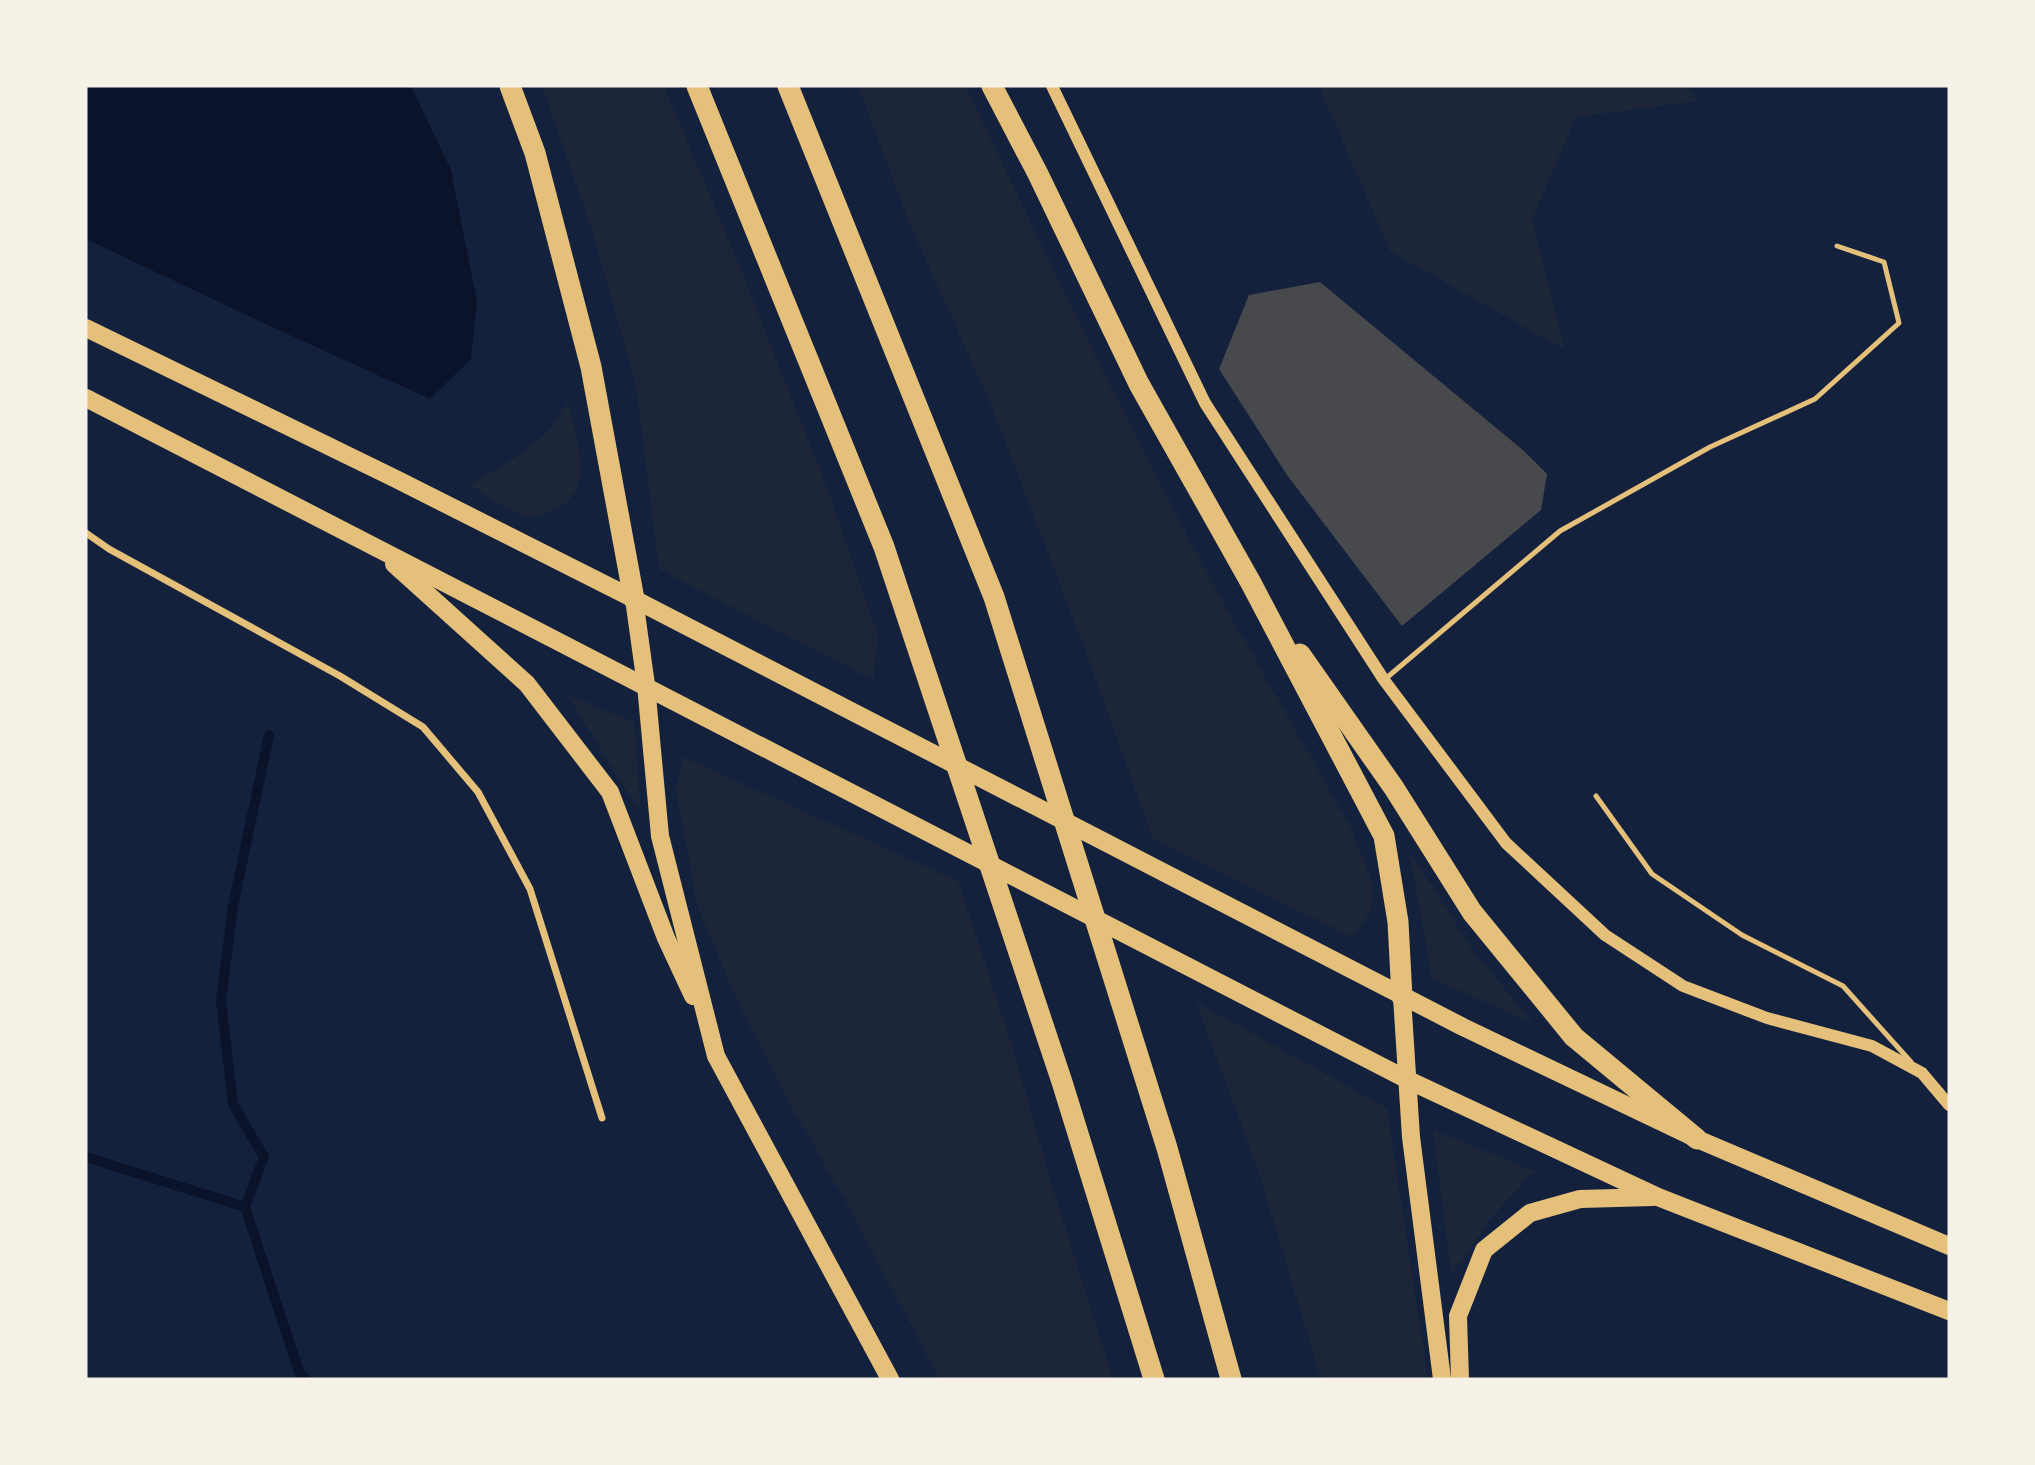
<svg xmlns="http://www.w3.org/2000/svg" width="2035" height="1465" viewBox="0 0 2035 1465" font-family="'Zilla Slab',serif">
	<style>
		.green { fill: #1d2539 }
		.water { fill: #0b132b }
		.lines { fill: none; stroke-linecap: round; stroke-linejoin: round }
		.stream { stroke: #0b132b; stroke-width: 10 }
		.building { fill: #48494c }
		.service { stroke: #e5c07b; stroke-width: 5 }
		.minor { stroke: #e5c07b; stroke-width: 7 }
		.tertiary { stroke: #e5c07b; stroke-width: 12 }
		.primary { stroke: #e5c07b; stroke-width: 18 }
		.motorway { stroke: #e5c07b; stroke-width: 21 }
	</style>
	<rect width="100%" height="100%" fill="#14213d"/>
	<g class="green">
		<path d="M542 86H664L740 267 830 496 878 636 873 680 659 569 636 385 590 224Z"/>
		<path d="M858 86H965L1103 372 1213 585 1351 828 1373 885 1371 910 1354 938 1153 839 1086 652 992 407 908 220Z"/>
		<path d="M1319 86H1686L1698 101 1576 117 1532 219 1565 350 1390 251Z"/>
		<path d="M568 401C576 438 598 492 552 511 542 515 531 518 521 515 503 509 485 494 470 485 497 468 526 453 549 430 557 422 562 411 568 401Z"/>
		<path d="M566 693 634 723 641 814Z"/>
		<path d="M683 757 958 881 1013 1049 1052 1186 1113 1379H939L855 1218 789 1102 739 1005 697 905 676 789Z"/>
		<path d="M1409 850 1476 955 1534 1023 1432 979Z"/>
		<path d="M1196 1002 1387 1108 1428 1379H1321L1260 1176Z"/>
		<path d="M1433 1130 1534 1171 1491 1218 1451 1276Z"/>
	</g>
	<path class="water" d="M86 86H411L451 170 477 302 471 359 430 399 259 321 86 239Z"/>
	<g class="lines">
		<g class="stream">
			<path d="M86 1157 245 1207 299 1372 306 1379"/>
			<path d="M245 1207 264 1157 233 1104 221 1001 233 906 269 735"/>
		</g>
	</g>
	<path class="building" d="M1320 282 1524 451 1547 474 1541 510 1402 626 1287 475 1219 369 1249 295Z"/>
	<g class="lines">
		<g class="service">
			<path d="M1384 680 1560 531 1710 447 1815 399 1899 323 1884 262 1837 246"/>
			<path d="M1596 796 1652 874 1742 935 1843 986 1911 1062"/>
		</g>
		<path class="minor" d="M86 533 109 549 340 676 423 727 478 792 530 889 602 1118"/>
		<path class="tertiary" d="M1052 86 1205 403 1384 680 1506 843 1605 935 1683 986 1767 1018 1872 1046 1922 1073 1949 1105"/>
		<g class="primary">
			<path d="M86 328 396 479 634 599 1463 1027 1697 1139 1949 1246"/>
			<path d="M86 398 1408 1080 1658 1197 1949 1311"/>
			<path d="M394 564 527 684 610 792 666 938 693 996"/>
			<path d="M634 599 646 685 660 836 716 1056 890 1379"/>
			<path d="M1402 997 1411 1137 1442 1379"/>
			<path d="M1460 1379 1458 1316 1484 1250 1530 1213 1580 1199 1653 1197"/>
		</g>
		<g class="motorway">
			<path d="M510 86 535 153 591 367 634 599"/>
			<path d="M697 86 884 547 1062 1082 1154 1379"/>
			<path d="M788 86 994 597 1167 1148 1231 1379"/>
			<path d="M992 86 1038 174 1139 384 1251 583 1384 836 1398 922 1402 997"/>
			<path d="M1300 654 1394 788 1472 912 1574 1037 1697 1139"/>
		</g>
	</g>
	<rect width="2035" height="1465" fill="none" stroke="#f6f1e7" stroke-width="175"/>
</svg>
